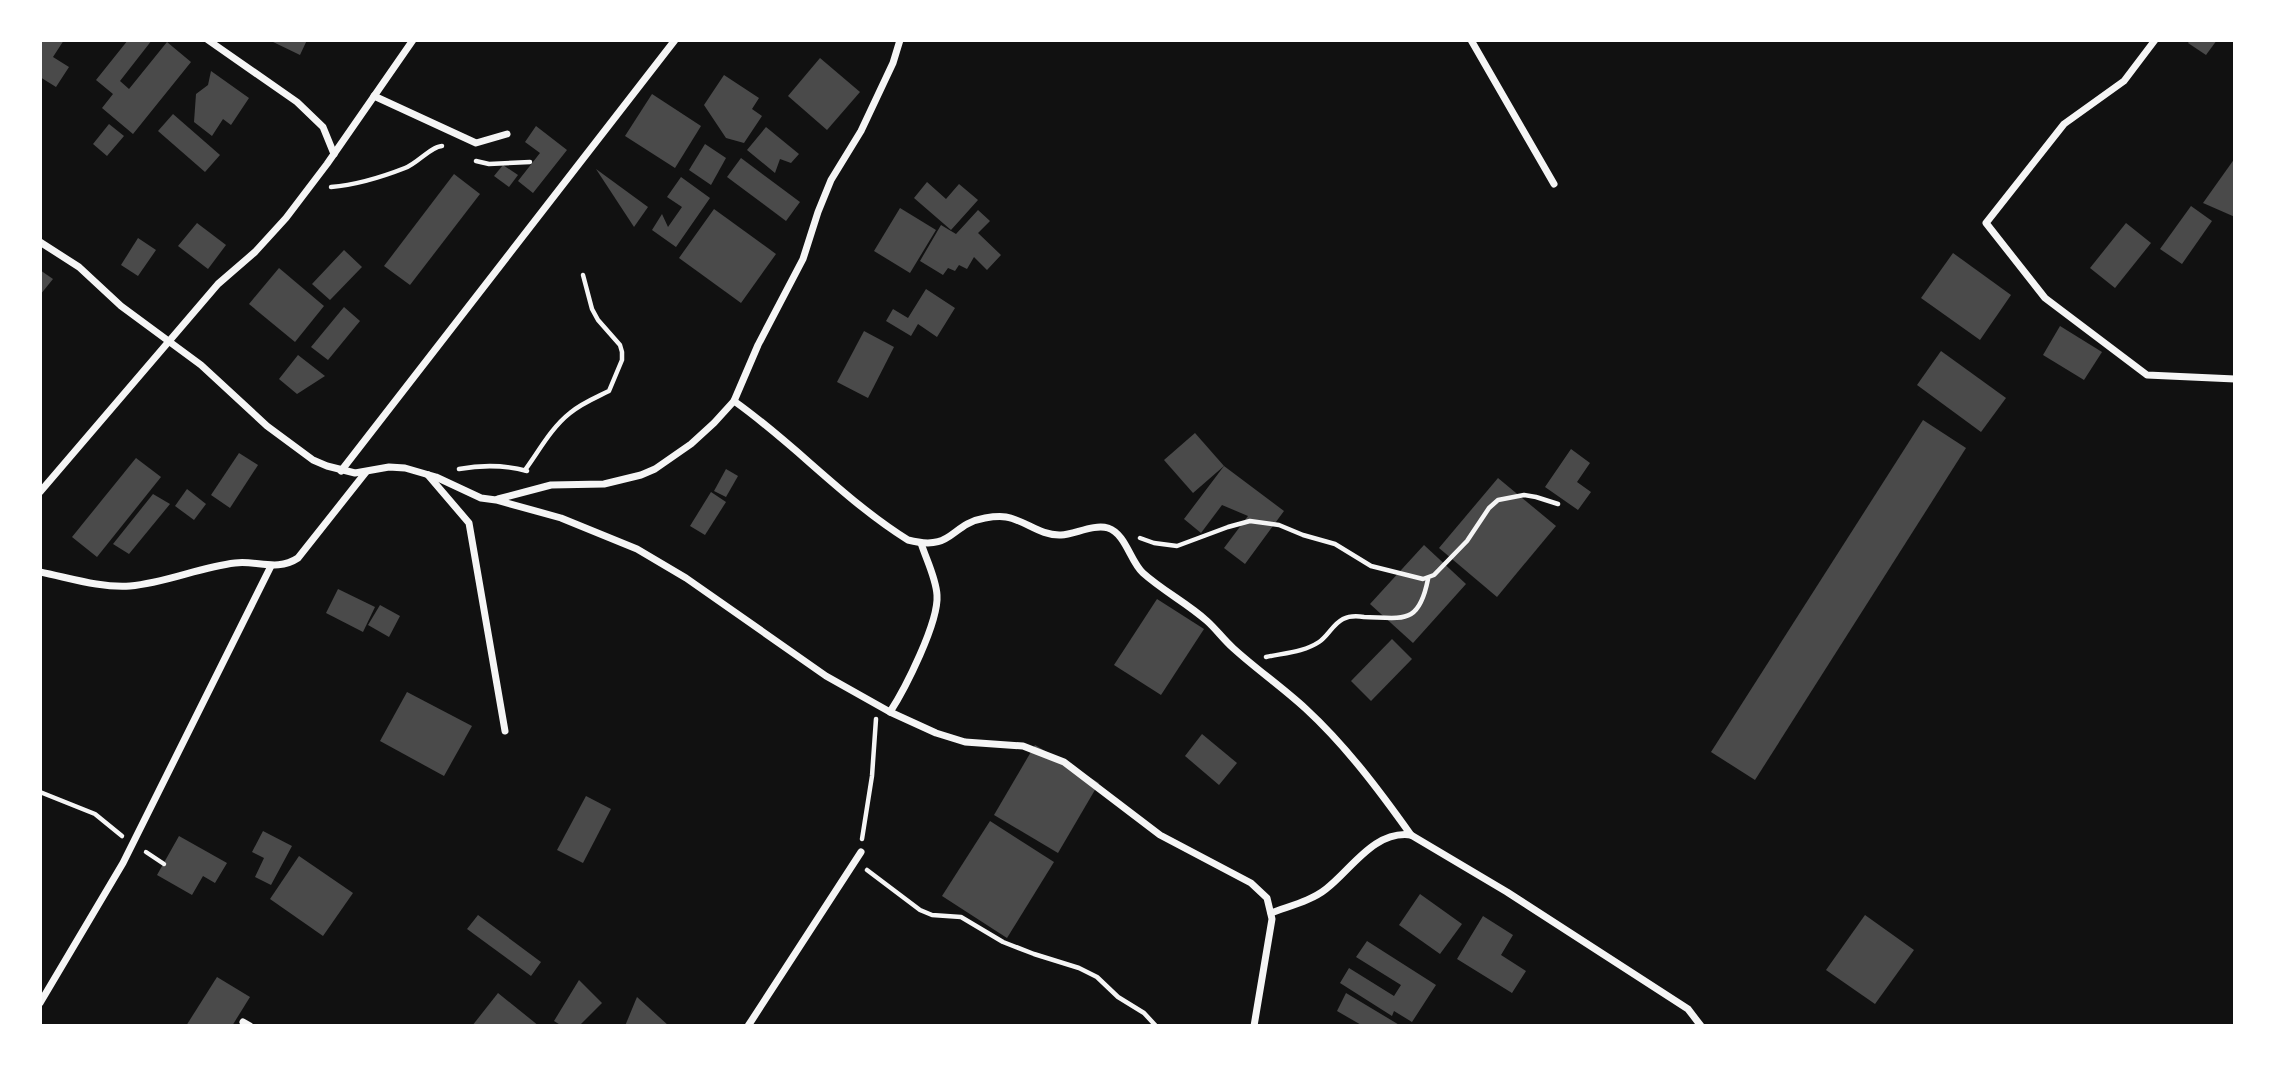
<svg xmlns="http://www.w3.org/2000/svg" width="2275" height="1066" viewBox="0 0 2275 1066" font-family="'Golos Text',sans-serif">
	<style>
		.building { fill: #4a4a4a }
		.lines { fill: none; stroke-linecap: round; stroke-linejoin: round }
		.path { stroke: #f5f5f5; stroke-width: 4.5 }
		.minor { stroke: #f5f5f5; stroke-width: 7 }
	</style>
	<rect width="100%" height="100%" fill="#111"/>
	<g class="building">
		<path d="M41 40H64L53 57 69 67 56 87 40 77Z"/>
		<path d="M128 40H152L120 81 129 89 167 42 191 62 133 134 102 108 113 94 96 80Z"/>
		<path d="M269 40H307L300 55Z"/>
		<path d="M2190 40H2217L2206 55 2188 43Z"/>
		<path d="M820 58 860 92 827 130 788 96Z"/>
		<path d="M211 71 249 98 231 125 223 119 212 136 194 122 196 94 208 85Z"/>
		<path d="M724 75 759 98 752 109 762 116 744 143 726 138 704 105Z"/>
		<path d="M652 94 701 126 675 168 625 136Z"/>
		<path d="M173 114 220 155 205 172 158 131Z"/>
		<path d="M109 124 124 136 107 156 93 144Z"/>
		<path d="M536 126 567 150 533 193 518 181 540 153 525 142Z"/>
		<path d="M766 127 799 154 791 163 780 159 775 173 747 150Z"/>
		<path d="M705 144 726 158 711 185 689 170Z"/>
		<path d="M741 158 800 202 786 221 727 177Z"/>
		<path d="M2235 158V217L2203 203Z"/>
		<path d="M503 165 518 175 509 187 494 176Z"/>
		<path d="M596 169 648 207 634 227Z"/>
		<path d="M454 174 480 194 410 285 384 266Z"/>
		<path d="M681 177 710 198 676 247 652 230 662 214 668 227 682 207 667 197Z"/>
		<path d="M927 182 946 199 959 184 978 200 951 230 914 198Z"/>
		<path d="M2191 206 2212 221 2182 264 2160 249Z"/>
		<path d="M900 208 936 230 910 273 874 251Z"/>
		<path d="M714 209 776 254 741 303 679 258Z"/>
		<path d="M978 210 990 221 978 233 1001 255 987 270 974 257 967 269 959 265 955 271 948 268 943 275 920 261 941 225 956 234Z"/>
		<path d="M197 223 226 245 208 269 178 246Z"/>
		<path d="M2126 223 2151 243 2115 288 2090 268Z"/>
		<path d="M138 238 156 250 138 276 121 265Z"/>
		<path d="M344 250 362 267 330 300 312 284Z"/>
		<path d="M1953 253 2011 295 1980 340 1921 298Z"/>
		<path d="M279 268 324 306 295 342 249 304Z"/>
		<path d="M40 270 53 279 40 295Z"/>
		<path d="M926 289 955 308 937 337 918 324 911 336 886 321 893 309 908 318Z"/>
		<path d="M344 307 360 321 328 360 311 347Z"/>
		<path d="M2060 326 2102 352 2084 380 2043 355Z"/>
		<path d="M864 331 894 347 868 398 837 382Z"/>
		<path d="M1941 351 2006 398 1981 432 1917 385Z"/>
		<path d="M298 355 325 376 297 394 279 379Z"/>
		<path d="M1923 420 1966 448 1755 780 1711 752Z"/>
		<path d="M1195 433 1224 466 1193 493 1164 460Z"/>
		<path d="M1571 449 1590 463 1577 482 1591 492 1578 510 1545 487Z"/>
		<path d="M239 453 258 465 230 508 211 495Z"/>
		<path d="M136 458 161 477 97 557 72 537Z"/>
		<path d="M1224 466 1284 511 1245 564 1224 548 1248 516 1222 505 1201 533 1184 519Z"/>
		<path d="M726 469 738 476 726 497 714 491Z"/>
		<path d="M1498 478 1556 526 1497 597 1439 548Z"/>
		<path d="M187 489 206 504 194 520 175 506Z"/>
		<path d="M711 492 726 502 705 535 690 526Z"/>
		<path d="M153 494 170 504 129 554 113 544Z"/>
		<path d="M1424 545 1466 584 1413 643 1370 604Z"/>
		<path d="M338 589 375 607 363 632 326 613Z"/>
		<path d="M1157 599 1204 629 1161 695 1114 665Z"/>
		<path d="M380 605 400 616 389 637 368 625Z"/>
		<path d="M1392 639 1412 659 1371 701 1351 681Z"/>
		<path d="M407 692 472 726 444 776 380 741Z"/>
		<path d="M1202 734 1237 763 1219 785 1185 756Z"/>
		<path d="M1035 745 1099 783 1058 853 994 815Z"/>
		<path d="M586 796 611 809 583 863 557 850Z"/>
		<path d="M990 821 1054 862 1007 938 942 896Z"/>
		<path d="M263 831 292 846 271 885 255 877 264 858 252 852Z"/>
		<path d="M179 836 227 863 215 883 203 876 192 895 157 875Z"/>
		<path d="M299 856 353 893 323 936 270 899Z"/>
		<path d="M1420 894 1462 924 1440 954 1399 925Z"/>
		<path d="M478 915 541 962 531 976 467 929Z"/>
		<path d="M1865 915 1914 950 1875 1004 1826 970Z"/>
		<path d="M1483 916 1513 935 1501 955 1526 971 1512 993 1457 959Z"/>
		<path d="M1367 941 1436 985 1412 1022 1394 1011 1392 1016 1340 983 1349 968 1394 996 1401 985 1356 957Z"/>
		<path d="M217 977 250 997 232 1026H186Z"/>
		<path d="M579 980 602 1003 579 1026H562L554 1021Z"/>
		<path d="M498 993 539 1026H472Z"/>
		<path d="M1346 993 1401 1026H1363L1337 1011Z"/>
		<path d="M637 997 669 1026H625Z"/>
	</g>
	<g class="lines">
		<g class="path">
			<path d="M476 161 489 164 530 162"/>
			<path d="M331 187C356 185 382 177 405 168 418 163 430 147 442 146"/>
			<path d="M459 469C481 465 505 465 527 471"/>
			<path d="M525 470C539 451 551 428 570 413 582 403 595 398 609 391L622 360V352L620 345 598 320 592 309 583 275"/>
			<path d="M1140 538 1154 543 1177 546 1228 527 1250 521 1279 525 1303 535 1335 544 1371 566 1423 579 1434 575 1467 541 1489 508 1498 500 1524 495 1536 497 1558 504"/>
			<path d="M1266 657C1284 653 1304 652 1319 642 1328 636 1333 624 1343 619 1349 616 1358 616 1364 617 1404 618 1419 625 1428 579"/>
			<path d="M40 792 95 814 122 836"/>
			<path d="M862 839 872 776 876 719"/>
			<path d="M146 852 164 864"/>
			<path d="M867 870 920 910 932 915 961 917 1003 942 1034 954 1079 968 1097 977 1118 997 1144 1013 1156 1026"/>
		</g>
		<g class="minor">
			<path d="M208 40 297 102 323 127 334 154"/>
			<path d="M1471 40 1554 184"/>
			<path d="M2155 40 2124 81 2064 124 1986 223 2045 298 2147 375 2235 379"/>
			<path d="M374 96 476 143 507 134"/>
			<path d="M40 242 79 267 121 306 201 365 267 426 313 460 327 466 355 473 389 467 405 468 436 477 481 498 496 500 561 518 637 549 686 578 826 676 890 712 936 733 965 742 1023 746 1064 762 1160 835 1251 883 1267 898 1272 919 1254 1026"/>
			<path d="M734 401C795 444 844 500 908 540 954 552 949 524 985 518 991 517 999 516 1006 517 1025 520 1040 536 1061 535 1075 534 1094 524 1108 528 1126 534 1130 561 1143 573 1163 591 1187 603 1207 621 1216 629 1223 639 1233 648 1256 669 1282 687 1306 709 1346 746 1379 790 1411 835"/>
			<path d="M341 471 675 40"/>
			<path d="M428 475 469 523 505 731"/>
			<path d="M40 492 218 284 255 252 286 218 327 164 413 40"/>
			<path d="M498 499 551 485 604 484 641 475 655 469 691 444 714 423 734 401 758 345 803 259 818 212 831 180 861 131 893 63 900 40"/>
			<path d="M40 572C70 578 100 588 130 586 166 583 200 567 235 563 257 560 277 572 298 558L366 472"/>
			<path d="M890 712C905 689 939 622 937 595 936 578 926 559 921 543"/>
			<path d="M1271 913C1289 906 1311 901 1326 889 1351 870 1374 830 1411 835L1507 892 1688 1009 1701 1026"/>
			<path d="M40 1003 123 863 271 566"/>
			<path d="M243 1022 250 1026"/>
			<path d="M748 1026 861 852"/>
		</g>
	</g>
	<rect width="2275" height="1066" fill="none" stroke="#ffffff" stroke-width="84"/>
</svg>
